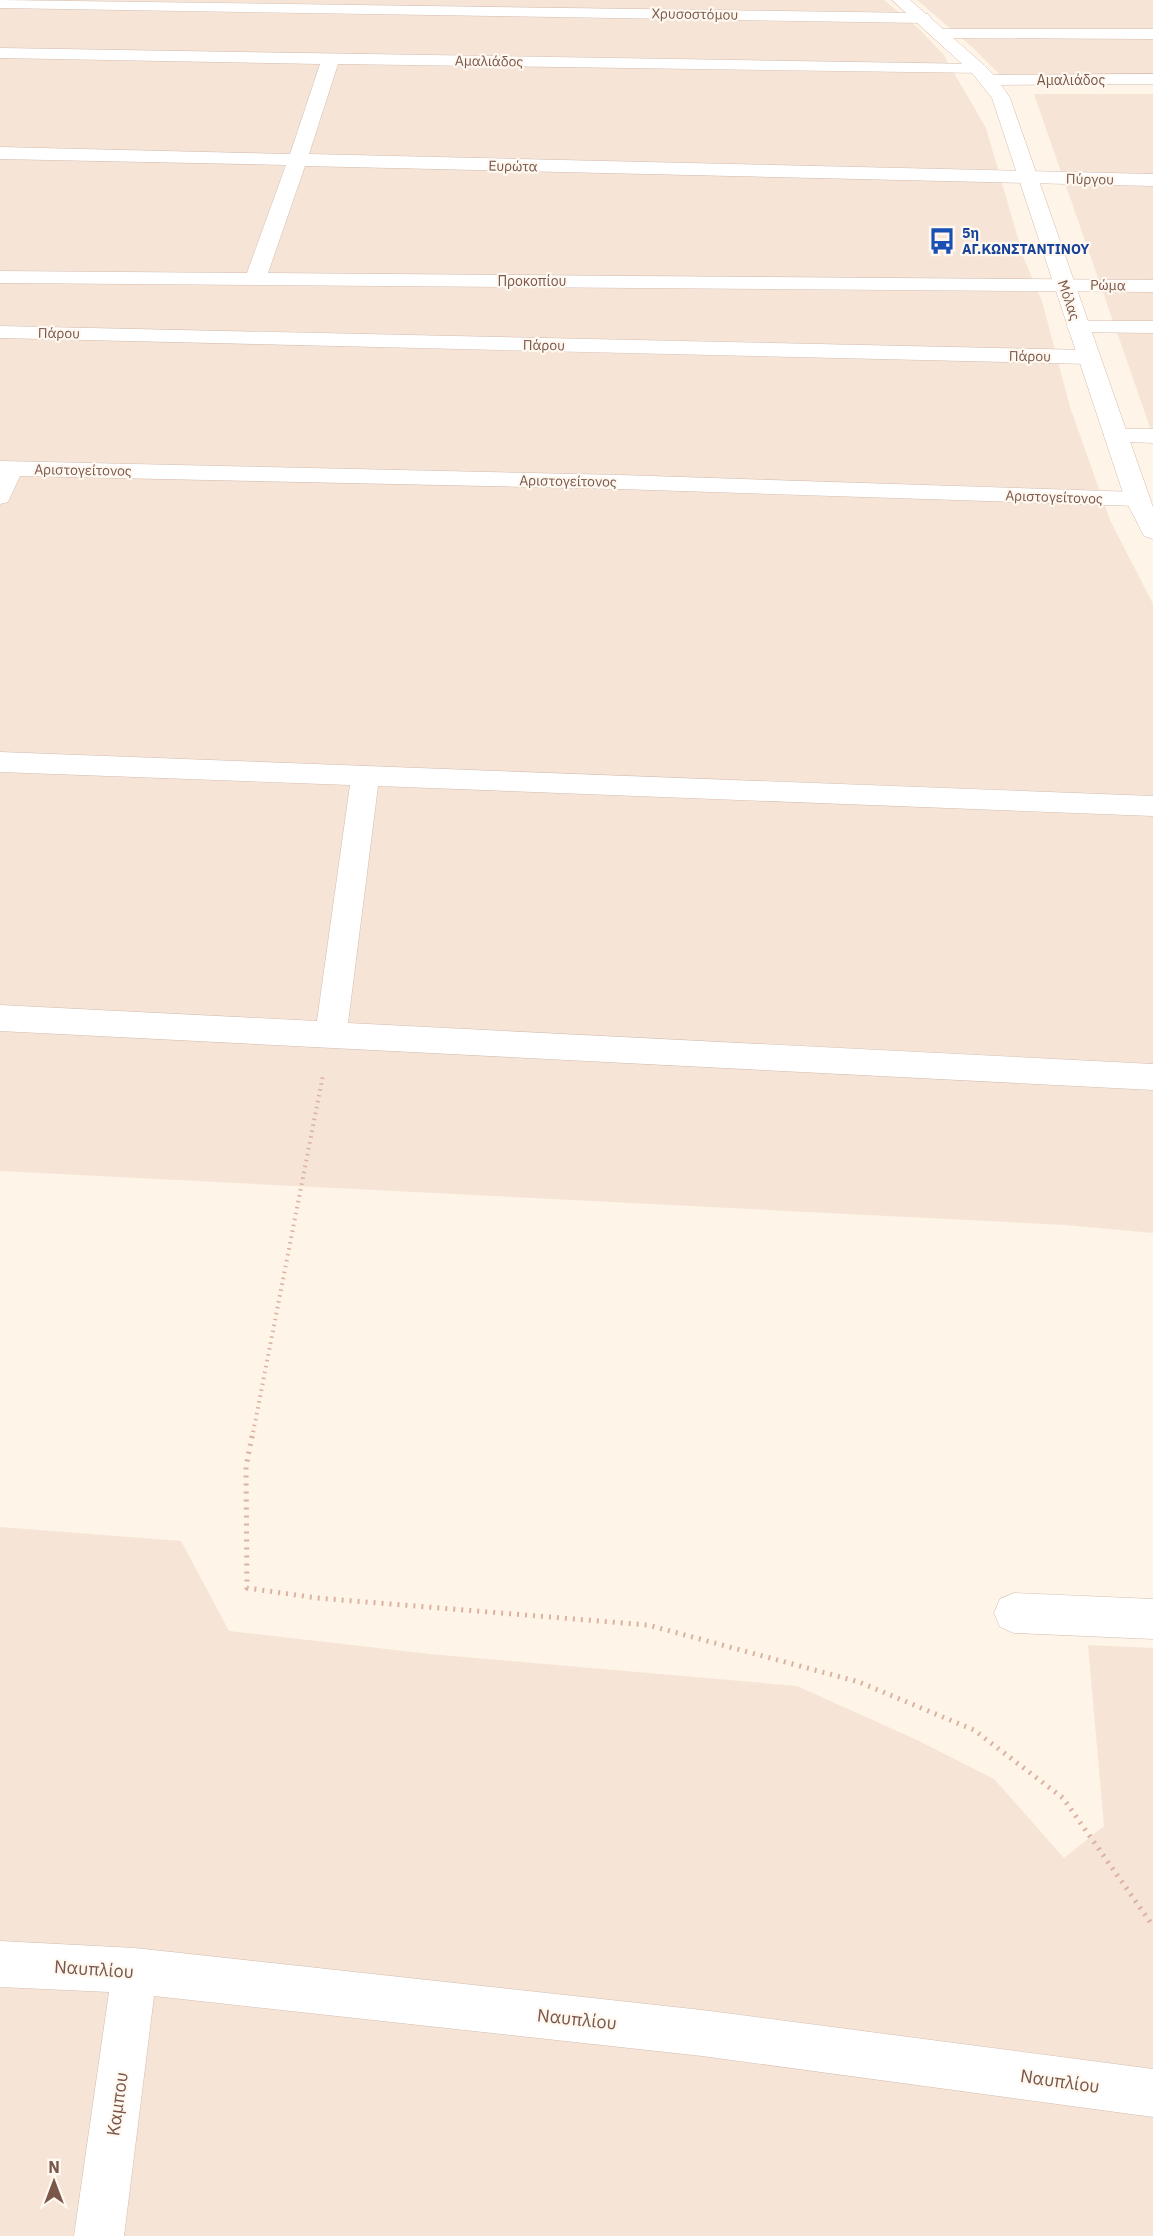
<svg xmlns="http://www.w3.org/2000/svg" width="1153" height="2236" viewBox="0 0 1153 2236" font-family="'IBM Plex Sans',sans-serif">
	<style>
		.residential { fill: #f6e5d6 }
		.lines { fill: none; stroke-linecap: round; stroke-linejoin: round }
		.street-casing { stroke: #d4bcaf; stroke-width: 1 }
		.secondary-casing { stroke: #d7bcac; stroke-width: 1 }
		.path-far1 { stroke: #dbb2a0; stroke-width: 4; stroke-dasharray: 1.5 4.5; stroke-linecap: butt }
		.path { stroke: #dbb2a0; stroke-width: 5; stroke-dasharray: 2 6; stroke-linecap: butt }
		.street { fill: #fff; fill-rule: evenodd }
		.secondary { fill: #fff; fill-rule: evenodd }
		.labels { text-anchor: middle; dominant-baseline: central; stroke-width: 4.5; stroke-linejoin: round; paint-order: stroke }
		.far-street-label { font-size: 14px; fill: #7a5749; stroke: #fff8f0 }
		.far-transit-label { font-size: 14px; font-weight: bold; fill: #164399; stroke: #fff8f0; text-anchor: start }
		.near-street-label { font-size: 18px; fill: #7a5749; stroke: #fff8f0 }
	</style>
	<rect width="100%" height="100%" fill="#fef4e8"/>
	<g class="residential">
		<path d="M0 0H884L918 28 943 54 986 128 1024 259 1042 301 1070 407 1110 520 1153 604V1233L1065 1225 0 1171Z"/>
		<path d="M917 0H1153V75H1000L972 47Z"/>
		<path d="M1034 94H1153V436Z"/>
		<path d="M0 1527 181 1541 229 1631 430 1654 797 1686 917 1740 994 1779 1064 1858 1104 1826 1088 1645 1153 1648V2236H0Z"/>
	</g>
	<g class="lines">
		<defs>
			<g id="street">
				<path d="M0 0 922 13 928 14 931 18 928 22 922 23 0 8Z"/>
				<path d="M940 29H1153V39L934 38 931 34 934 30Z"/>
				<path d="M0 48 978 64 984 65 987 69 984 73 338 64 309 154 1153 174V186L305 166 268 273 1153 280V292L0 283V271L247 273 286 165 0 159V147L290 154 320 64 0 58Z"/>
				<path d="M1153 74V84L989 85 983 84 980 80 983 76 989 75Z"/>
				<path d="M1078 321H1153V333L1070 332 1067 327 1070 322Z"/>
				<path d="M0 326 1089 350 1097 352 1100 357 1097 362 1089 364 0 338Z"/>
				<path d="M1116 429H1153V443L1108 441 1104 436 1108 431Z"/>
				<path d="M0 461 620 475 1137 492 1146 494 1149 499 1146 504 1137 506 620 489 20 476 8 502 0 504Z"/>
				<path d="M0 752 1153 796V816L378 786 348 1023 1153 1064V1090L0 1031V1005L317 1021 350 785 0 772Z"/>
				<path d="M1014 1593 1153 1599V1639L1014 1633 1000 1627 994 1613 1000 1599Z"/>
				<path d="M0 1941 135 1948 702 2010 1153 2069V2117L702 2056 154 1996 124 2236H74L109 1992 0 1987Z"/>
			</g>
			<path id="secondary" d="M892 0H910L984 65 995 76 1010 98 1153 507V539L1144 536 1125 499 992 98 972 73Z"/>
		</defs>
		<use href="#street" class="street-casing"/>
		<use href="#secondary" class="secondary-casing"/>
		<path class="path-far1" d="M252 1438 323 1075"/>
		<path class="path" d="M252 1436 246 1467 247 1588 317 1598 648 1625 859 1682 974 1730 1063 1798 1153 1926"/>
		<use href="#street" class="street"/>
		<use href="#secondary" class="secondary"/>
	</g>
	<defs>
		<symbol id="bus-bare" viewBox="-9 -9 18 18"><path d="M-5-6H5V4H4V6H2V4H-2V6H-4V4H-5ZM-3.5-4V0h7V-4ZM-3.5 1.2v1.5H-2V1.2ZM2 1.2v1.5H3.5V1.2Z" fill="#1a4fb4" stroke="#fff8f0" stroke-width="2.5" paint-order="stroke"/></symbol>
	</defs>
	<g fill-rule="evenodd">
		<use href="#bus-bare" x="923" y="222" width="38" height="38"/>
	</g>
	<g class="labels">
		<g class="far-street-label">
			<text transform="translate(695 14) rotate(1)">Χρυσοστόμου</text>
			<text transform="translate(489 61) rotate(1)">Αμαλιάδος</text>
			<text x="1071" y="80">Αμαλιάδος</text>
			<text transform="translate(513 166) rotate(1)">Ευρώτα</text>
			<text transform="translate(1090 179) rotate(1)">Πύργου</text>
			<text x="532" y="281">Προκοπίου</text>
			<text transform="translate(1108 285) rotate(1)">Ρώμα</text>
			<text transform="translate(1069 300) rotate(71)">Μόλας</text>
			<text transform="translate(59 333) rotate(1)">Πάρου</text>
			<text transform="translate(544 345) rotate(1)">Πάρου</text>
			<text transform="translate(1030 356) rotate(1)">Πάρου</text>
			<text transform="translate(83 470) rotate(1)">Αριστογείτονος</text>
			<text transform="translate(568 481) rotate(1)">Αριστογείτονος</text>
			<text transform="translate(1054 497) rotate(2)">Αριστογείτονος</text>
		</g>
		<g class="far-transit-label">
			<text x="962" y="233">5η<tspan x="962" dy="16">ΑΓ.ΚΩΝΣΤΑΝΤΙΝΟΥ</tspan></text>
		</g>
		<g class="near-street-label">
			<text transform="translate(94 1969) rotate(4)">Ναυπλίου</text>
			<text transform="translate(577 2019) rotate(6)">Ναυπλίου</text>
			<text transform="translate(1060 2081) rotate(8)">Ναυπλίου</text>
			<text transform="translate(117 2104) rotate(-82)">Καμπου</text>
		</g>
	</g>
	<g transform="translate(54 2182)" stroke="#fff8f0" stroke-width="4.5" paint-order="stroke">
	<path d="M0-4.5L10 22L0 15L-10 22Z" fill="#7a5749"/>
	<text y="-9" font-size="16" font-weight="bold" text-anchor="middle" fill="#7a5749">N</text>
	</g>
</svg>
